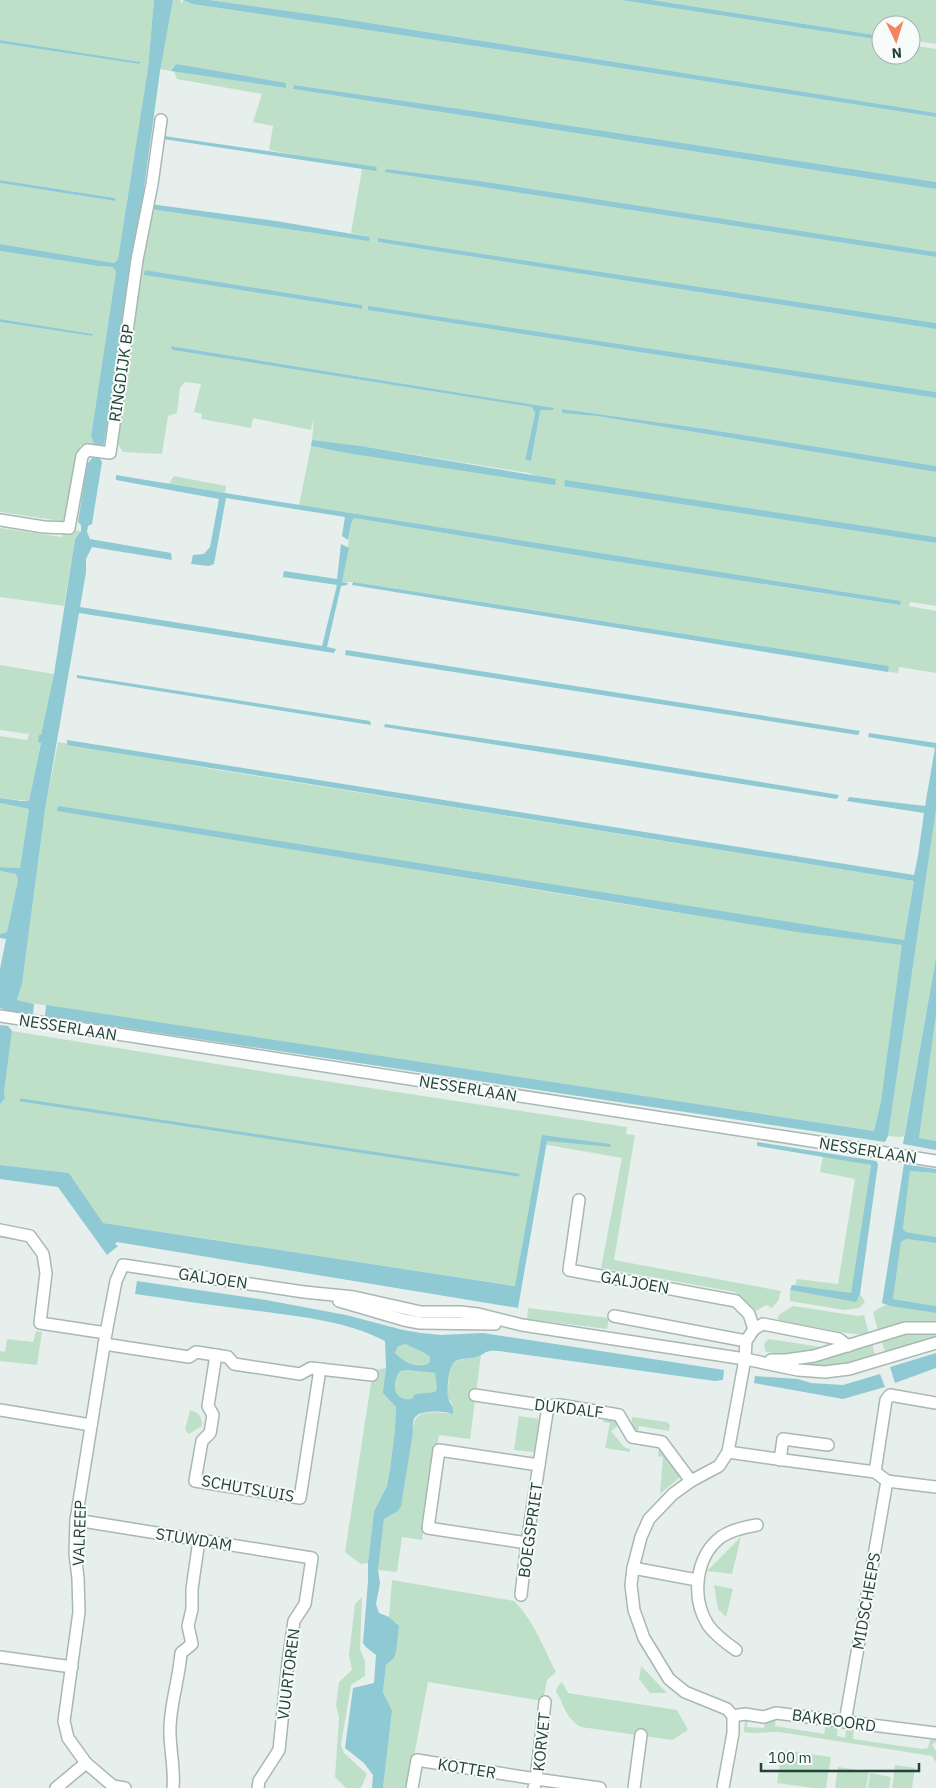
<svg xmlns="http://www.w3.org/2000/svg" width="936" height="1788" viewBox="0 0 936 1788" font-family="'IBM Plex Sans',sans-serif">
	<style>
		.green { fill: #bfe0c8; fill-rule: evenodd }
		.water { fill: #8ec9d4; fill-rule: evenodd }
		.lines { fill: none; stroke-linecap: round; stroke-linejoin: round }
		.stream { stroke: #8ec9d4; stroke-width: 3 }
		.street-casing { stroke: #a8b8b2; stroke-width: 14 }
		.street { stroke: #fff; stroke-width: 11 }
		.labels { text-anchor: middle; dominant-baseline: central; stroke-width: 4; stroke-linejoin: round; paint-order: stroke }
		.street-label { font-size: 16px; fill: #24423a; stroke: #f7fbf9 }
	</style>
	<rect width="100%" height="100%" fill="#e6efeb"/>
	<g class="green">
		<path d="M0 0H154V1L148 68 118 259 114 263 0 244V183L115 201V198L0 180V43L139 64V62L0 40Z"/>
		<path d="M173 0H180L182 4 183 0 192 4 568 60 936 117V182L474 111 295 85 293 89 936 189V252L687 215 385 172 936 257V323L378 238V242L936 329V392L369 307 368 310 936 398V466L706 429 563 409 562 412 597 416 936 472V537L565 481 569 487 936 543V606L910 602 909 606 936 611V673L899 667 898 673 888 672 889 666 353 582H342L352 521 354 518 593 558 899 605 901 601 299 505 311 446 346 453 555 484 529 473 361 446 312 440 314 418 311 430 253 418 251 428 201 419 202 414 194 412 201 384 185 382 180 388 177 413 168 416 162 454 123 452 116 441 139 270 152 209 370 237 351 233 362 169 376 171 269 150 273 126 253 122 262 94 177 79 174 71 286 88 176 64 171 71 160 69ZM145 270 362 305V306L361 309 145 275ZM172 346 553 408V410H541L540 412 531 461 525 460 535 412 533 407 172 350Z"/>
		<path d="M209 0H621L881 40V55H911V45L936 49V113L338 18Z"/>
		<path d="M652 0H936V44L911 40V25H881V36Z"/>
		<path d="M0 251 98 266 113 267 116 272 91 436 95 447 80 445 77 473 66 518 61 521 0 512V322L92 336 93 334 0 319Z"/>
		<path d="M174 476 226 486 225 493 169 484Z"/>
		<path d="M0 528 62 537 64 529 81 531 75 539 64 606 0 597Z"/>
		<path d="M0 665 54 674 41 736 39 735 41 742 29 801 0 798V736L27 740 29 734 0 730Z"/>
		<path d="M58 742 212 769 914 881 904 940 58 807C339 856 620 908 903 945L881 1101 874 1131 17 1001 22 984 45 810Z"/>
		<path d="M0 803 29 809 20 868 0 867Z"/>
		<path d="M936 810V958L904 1136 900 1137 888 1136Z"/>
		<path d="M0 871 16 874 18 880 7 932 0 934Z"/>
		<path d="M936 1016V1141L919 1138Z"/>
		<path d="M12 1031 279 1074 627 1127 626 1134 635 1135 614 1260 781 1291 778 1301 772 1308 766 1305 756 1311 735 1292 601 1268 622 1158 542 1144 516 1286 103 1223 69 1173 0 1165V1104L5 1098 4 1093Z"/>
		<path d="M823 1156 871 1165 851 1294 795 1286 797 1279 838 1284 855 1179 820 1172Z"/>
		<path d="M910 1171 936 1173V1237L906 1232 903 1229Z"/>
		<path d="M906 1239 936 1243V1306L893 1299 901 1242Z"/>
		<path d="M790 1290 856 1301 860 1294 865 1302 859 1308 844 1310 790 1301Z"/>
		<path d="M885 1305 936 1313V1323C915 1321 898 1325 878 1331L873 1312Z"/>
		<path d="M793 1306 858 1316 864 1315 869 1334C857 1337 797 1324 781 1321L777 1319 780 1314Z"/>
		<path d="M528 1308 609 1318 607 1329 527 1319Z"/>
		<path d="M36 1331 42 1332 37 1365 0 1361V1351L5 1352 7 1339 33 1342Z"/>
		<path d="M907 1332H936V1336L885 1352 881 1340Z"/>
		<path d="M769 1339 821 1347C802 1353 786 1355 766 1352L764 1346 766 1341Z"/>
		<path d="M872 1343 875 1355 840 1367 802 1366 800 1364Z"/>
		<path d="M406 1344C413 1349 424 1351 430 1357V1361L428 1364C414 1367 405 1362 395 1354L398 1345Z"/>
		<path d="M481 1355 470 1439 439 1435 422 1540 402 1537 397 1572 378 1570 384 1519 391 1515 413 1432C413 1408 430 1413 449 1413L452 1403 448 1399C448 1390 448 1364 457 1361 465 1358 473 1360 481 1355Z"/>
		<path d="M386 1368C384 1386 384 1393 396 1407L395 1430 390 1469 387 1486 374 1511 368 1563 361 1564 345 1552 373 1370Z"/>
		<path d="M407 1370 435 1373 438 1389 435 1392 416 1394 412 1399C393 1401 391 1384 400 1371Z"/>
		<path d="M190 1410C199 1413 202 1416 202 1426L189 1434 185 1430Z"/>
		<path d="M519 1416 539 1419 534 1452 514 1450Z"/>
		<path d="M604 1417 614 1418 619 1425 611 1431 624 1447 630 1449V1452L605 1448 610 1423 603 1422Z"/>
		<path d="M632 1417 667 1422 670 1425 669 1431 639 1426 638 1433 633 1431 631 1426Z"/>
		<path d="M659 1448H661L680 1477 660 1494 663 1457 658 1456Z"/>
		<path d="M741 1537 732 1574 707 1571Z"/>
		<path d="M392 1580 514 1601C533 1619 544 1649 556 1672L547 1680 543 1701 428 1682 408 1788H383L392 1712 383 1692 386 1665 394 1658 399 1626 389 1617Z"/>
		<path d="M714 1585 733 1589 726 1617 718 1609Z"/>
		<path d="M362 1597 360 1649 365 1661V1676L351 1685 341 1745 344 1753 367 1774 361 1788H346L335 1777 339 1718 336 1705 339 1682 352 1670 349 1655 355 1604Z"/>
		<path d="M641 1666 667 1693H650L639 1679Z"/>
		<path d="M562 1682 568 1693 677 1710 688 1730 672 1740 581 1727C565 1718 565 1706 556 1691L558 1686Z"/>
		<path d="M776 1716 775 1726 824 1734 826 1723 838 1725 837 1736 845 1738 847 1725 854 1726 853 1739 922 1749 928 1748 930 1740 936 1736V1742L932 1745 936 1751V1762L932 1756 779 1732C766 1732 756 1734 744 1732L745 1719H747V1727L764 1728 766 1719Z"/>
		<path d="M782 1750 831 1757 826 1788H813L777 1783Z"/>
		<path d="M895 1765 915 1768 912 1788H892Z"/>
		<path d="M838 1767 869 1772 866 1788H835Z"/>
		<path d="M870 1773 891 1777 889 1788H868Z"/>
	</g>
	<g class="water">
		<path d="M154 0H173L160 71 142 203 104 444 101 448 95 447 91 436 116 272 113 267 98 266 0 251V244L114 263 118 259 148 68Z"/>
		<path d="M183 0H209L338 18 936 113V117L568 60 192 4Z"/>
		<path d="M621 0H652L881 36V40Z"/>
		<path d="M0 40 140 62 139 64 0 43Z"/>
		<path d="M176 64 286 83V88L171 71Z"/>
		<path d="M294 85 474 111 936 182V189L293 89Z"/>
		<path d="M164 136 377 167 376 171 163 139Z"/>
		<path d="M386 169 479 181 936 252V257L385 172Z"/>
		<path d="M0 180 115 198V201L0 183Z"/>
		<path d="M150 204 276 221 370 237 369 241 151 209Z"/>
		<path d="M378 238 936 323V329L378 242Z"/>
		<path d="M145 270 362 305V309L144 275Z"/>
		<path d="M368 306 936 392V398L368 310Z"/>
		<path d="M0 319 93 334 92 336 0 322Z"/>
		<path d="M171 346 554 408 553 410H541L540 412 531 461 525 460 535 413 532 407 172 350Z"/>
		<path d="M562 409 706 429 936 466V472L597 416 562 413Z"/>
		<path d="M312 440 361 446 556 479 555 485 346 453 311 446Z"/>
		<path d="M94 456 99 457 102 462 92 524 88 526 87 532 90 539 171 553 172 560 92 547 86 559V572L80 607 322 646 337 585 283 577 284 571 337 579 341 544 349 548 342 582 348 583 347 585 341 586 327 647 336 649 334 653 79 613 45 810 22 984 17 1000 34 1004 33 1014 11 1012 0 1008V969L6 939 0 938V934L7 932 18 880 16 874 0 871V867L20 868 29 809 0 803V798L21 801H29L41 743 38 742 39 735H41L54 674 75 539 81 531V525L78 522 87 464Z"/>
		<path d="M116 475 225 493 901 601 900 605 593 558 354 518 352 521 348 540 342 536 345 517 226 498 214 564 209 566 191 564 193 555 204 554 210 547 219 499 116 480Z"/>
		<path d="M565 480 936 537V543L569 487 564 486Z"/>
		<path d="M353 582 889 666 888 672 352 585Z"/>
		<path d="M346 650 860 731 858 735 345 655Z"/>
		<path d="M77 675 370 721 371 725 77 678Z"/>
		<path d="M385 724 591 754 839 795 837 799 384 727Z"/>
		<path d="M869 733 936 743V810L888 1136 885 1142 45 1016 46 1005 874 1131 881 1101 902 945 797 932 57 811 58 806 904 940 914 881 67 745V740L914 875 918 856 924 813 847 801 849 797 925 806 935 748 868 737Z"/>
		<path d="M936 958V1016L919 1138 936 1141V1150L903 1144Z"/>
		<path d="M0 1025 8 1026 12 1031 4 1093 5 1098 0 1104Z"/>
		<path d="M542 1135 610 1144 611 1147 547 1141 518 1308 117 1242 115 1244 118 1246 107 1255 58 1187 0 1179V1165L69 1173 103 1223 515 1286Z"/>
		<path d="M757 1142 876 1161 878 1164 860 1294 856 1302 790 1290 792 1285 851 1293 871 1165 757 1146Z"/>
		<path d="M904 1164 936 1169V1173L910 1171 903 1229 906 1232 936 1237V1243L906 1239 901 1242 893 1299 936 1306V1313L890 1306 882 1303Z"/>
		<path d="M137 1281 266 1300 346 1315 403 1330 421 1333 441 1335 483 1333 724 1370 723 1380 715 1381 499 1351C484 1350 489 1352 477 1357 471 1359 464 1358 458 1360 448 1363 447 1388 448 1397 449 1403 454 1406 453 1414 445 1411 424 1410 416 1416 412 1420 413 1427 413 1432L401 1506 398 1511 384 1519 378 1570 380 1583 376 1604 379 1613 389 1617 399 1626 396 1652 394 1658 386 1665 383 1692 392 1711 383 1788H372L373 1775 364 1763 345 1748 353 1688 374 1683 376 1655 366 1647 363 1643 368 1581V1563L374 1511 387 1486 390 1469 395 1430 396 1407 383 1393 386 1368 385 1341C347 1321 302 1317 259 1311 218 1306 176 1300 135 1294ZM406 1344C413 1349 424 1351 430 1357V1361L428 1364C415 1368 404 1362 395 1353L398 1346ZM407 1370 435 1373 437 1389 435 1392 415 1394 412 1399C393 1401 391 1384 400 1371Z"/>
		<path d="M936 1353V1368L895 1383 890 1367Z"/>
		<path d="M880 1374 885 1387 843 1399 754 1383 755 1376 798 1379 811 1383 843 1385Z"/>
	</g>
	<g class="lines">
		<path class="stream" d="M21 1100 518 1175"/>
		<defs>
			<g id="street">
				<path d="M0 520 44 527 69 528 82 456 87 450 110 453 137 260 152 184 161 120"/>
				<path d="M0 1016 812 1141 936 1161"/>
				<path d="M579 1200 569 1270 736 1301 749 1314 754 1329"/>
				<path d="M0 1230 30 1236 43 1254 46 1273 40 1323 106 1333"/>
				<path d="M339 1301 404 1320 420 1323 495 1324"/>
				<path d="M614 1316 746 1341"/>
				<path d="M104 1344 189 1357 196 1352 228 1357 234 1364 300 1374 311 1368 372 1375"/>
				<path d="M216 1355 208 1406 213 1415 210 1433 202 1441 195 1481 300 1498 320 1369"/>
				<path d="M771 1360H786L814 1356 905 1328H936"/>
				<path d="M475 1395 548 1406 560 1405 619 1415 632 1437 662 1442 691 1481"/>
				<path d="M0 1410 91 1425"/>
				<path d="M728 1452 784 1460 875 1472 887 1481 936 1487"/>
				<path d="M780 1460 783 1439 828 1445"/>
				<path d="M875 1472 886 1400 890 1395 936 1403"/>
				<path d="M76 1520 312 1558 305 1604 294 1621 288 1662 279 1750 259 1781 258 1788"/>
				<path d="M527 1543 428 1528 439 1450 539 1465"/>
				<path d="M633 1568 697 1580"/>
				<path d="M521 1595 527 1543 548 1406"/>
				<path d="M736 1650C726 1643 715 1635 708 1625 691 1598 695 1557 721 1537 731 1530 745 1527 757 1525"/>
				<path d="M0 1657 72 1667"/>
				<path d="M545 1702 536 1779 600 1788"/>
				<path d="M733 1716 727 1709 685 1692 669 1679 644 1638 634 1610 631 1585 633 1568 641 1537 649 1519 673 1494 691 1481 719 1466 728 1452 745 1359 746 1341 754 1329 763 1324 839 1339 848 1346"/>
				<path d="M733 1716 745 1714 764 1717 776 1713 936 1733"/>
				<path d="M845 1722 887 1481"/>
				<path d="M56 1788 86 1763"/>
				<path d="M125 1788 113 1786 86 1763 68 1738 64 1721 79 1612 78 1578 75 1554 76 1520 106 1333 116 1281 123 1265 304 1292 354 1297 421 1312H460L478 1314 522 1325 745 1359 798 1370 825 1372 849 1369 936 1343"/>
				<path d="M173 1788C175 1767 169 1747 170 1726 171 1702 179 1678 181 1653L192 1644 188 1626 192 1609V1589L199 1540"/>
				<path d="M412 1788 417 1760 536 1779 534 1788"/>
				<path d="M634 1788 641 1735"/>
				<path d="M723 1788 733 1733V1716"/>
			</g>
		</defs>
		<use href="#street" class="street-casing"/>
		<use href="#street" class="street"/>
	</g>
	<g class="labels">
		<g class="street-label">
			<text transform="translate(121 373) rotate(-82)">RINGDIJK BP</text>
			<text transform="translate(68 1027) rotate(9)">NESSERLAAN</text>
			<text transform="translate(468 1088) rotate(9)">NESSERLAAN</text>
			<text transform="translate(868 1150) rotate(9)">NESSERLAAN</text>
			<text transform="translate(213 1278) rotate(8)">GALJOEN</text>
			<text transform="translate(635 1282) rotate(10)">GALJOEN</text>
			<text transform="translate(569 1408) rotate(7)">DUKDALF</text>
			<text transform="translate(248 1488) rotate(10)">SCHUTSLUIS</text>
			<text transform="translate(530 1530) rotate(-82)">BOEGSPRIET</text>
			<text transform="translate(79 1533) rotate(-88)">VALREEP</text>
			<text transform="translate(194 1539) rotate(9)">STUWDAM</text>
			<text transform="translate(866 1601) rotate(-80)">MIDSCHEEPS</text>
			<text transform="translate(288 1674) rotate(-83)">VUURTOREN</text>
			<text transform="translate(834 1720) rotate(8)">BAKBOORD</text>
			<text transform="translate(541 1742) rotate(-84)">KORVET</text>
			<text transform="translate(467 1768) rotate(9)">KOTTER</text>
		</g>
	</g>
	<g transform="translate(896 40) rotate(176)"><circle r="24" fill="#f7fbf9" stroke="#a3b1ad"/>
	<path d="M0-4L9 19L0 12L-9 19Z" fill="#f4845f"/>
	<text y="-8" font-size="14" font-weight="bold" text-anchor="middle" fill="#24423a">N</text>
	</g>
	<path d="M761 1763v8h158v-8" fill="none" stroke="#24423a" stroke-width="2.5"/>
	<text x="768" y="1763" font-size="15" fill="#24423a" stroke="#f7fbf9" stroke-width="4" paint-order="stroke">100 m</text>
</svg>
